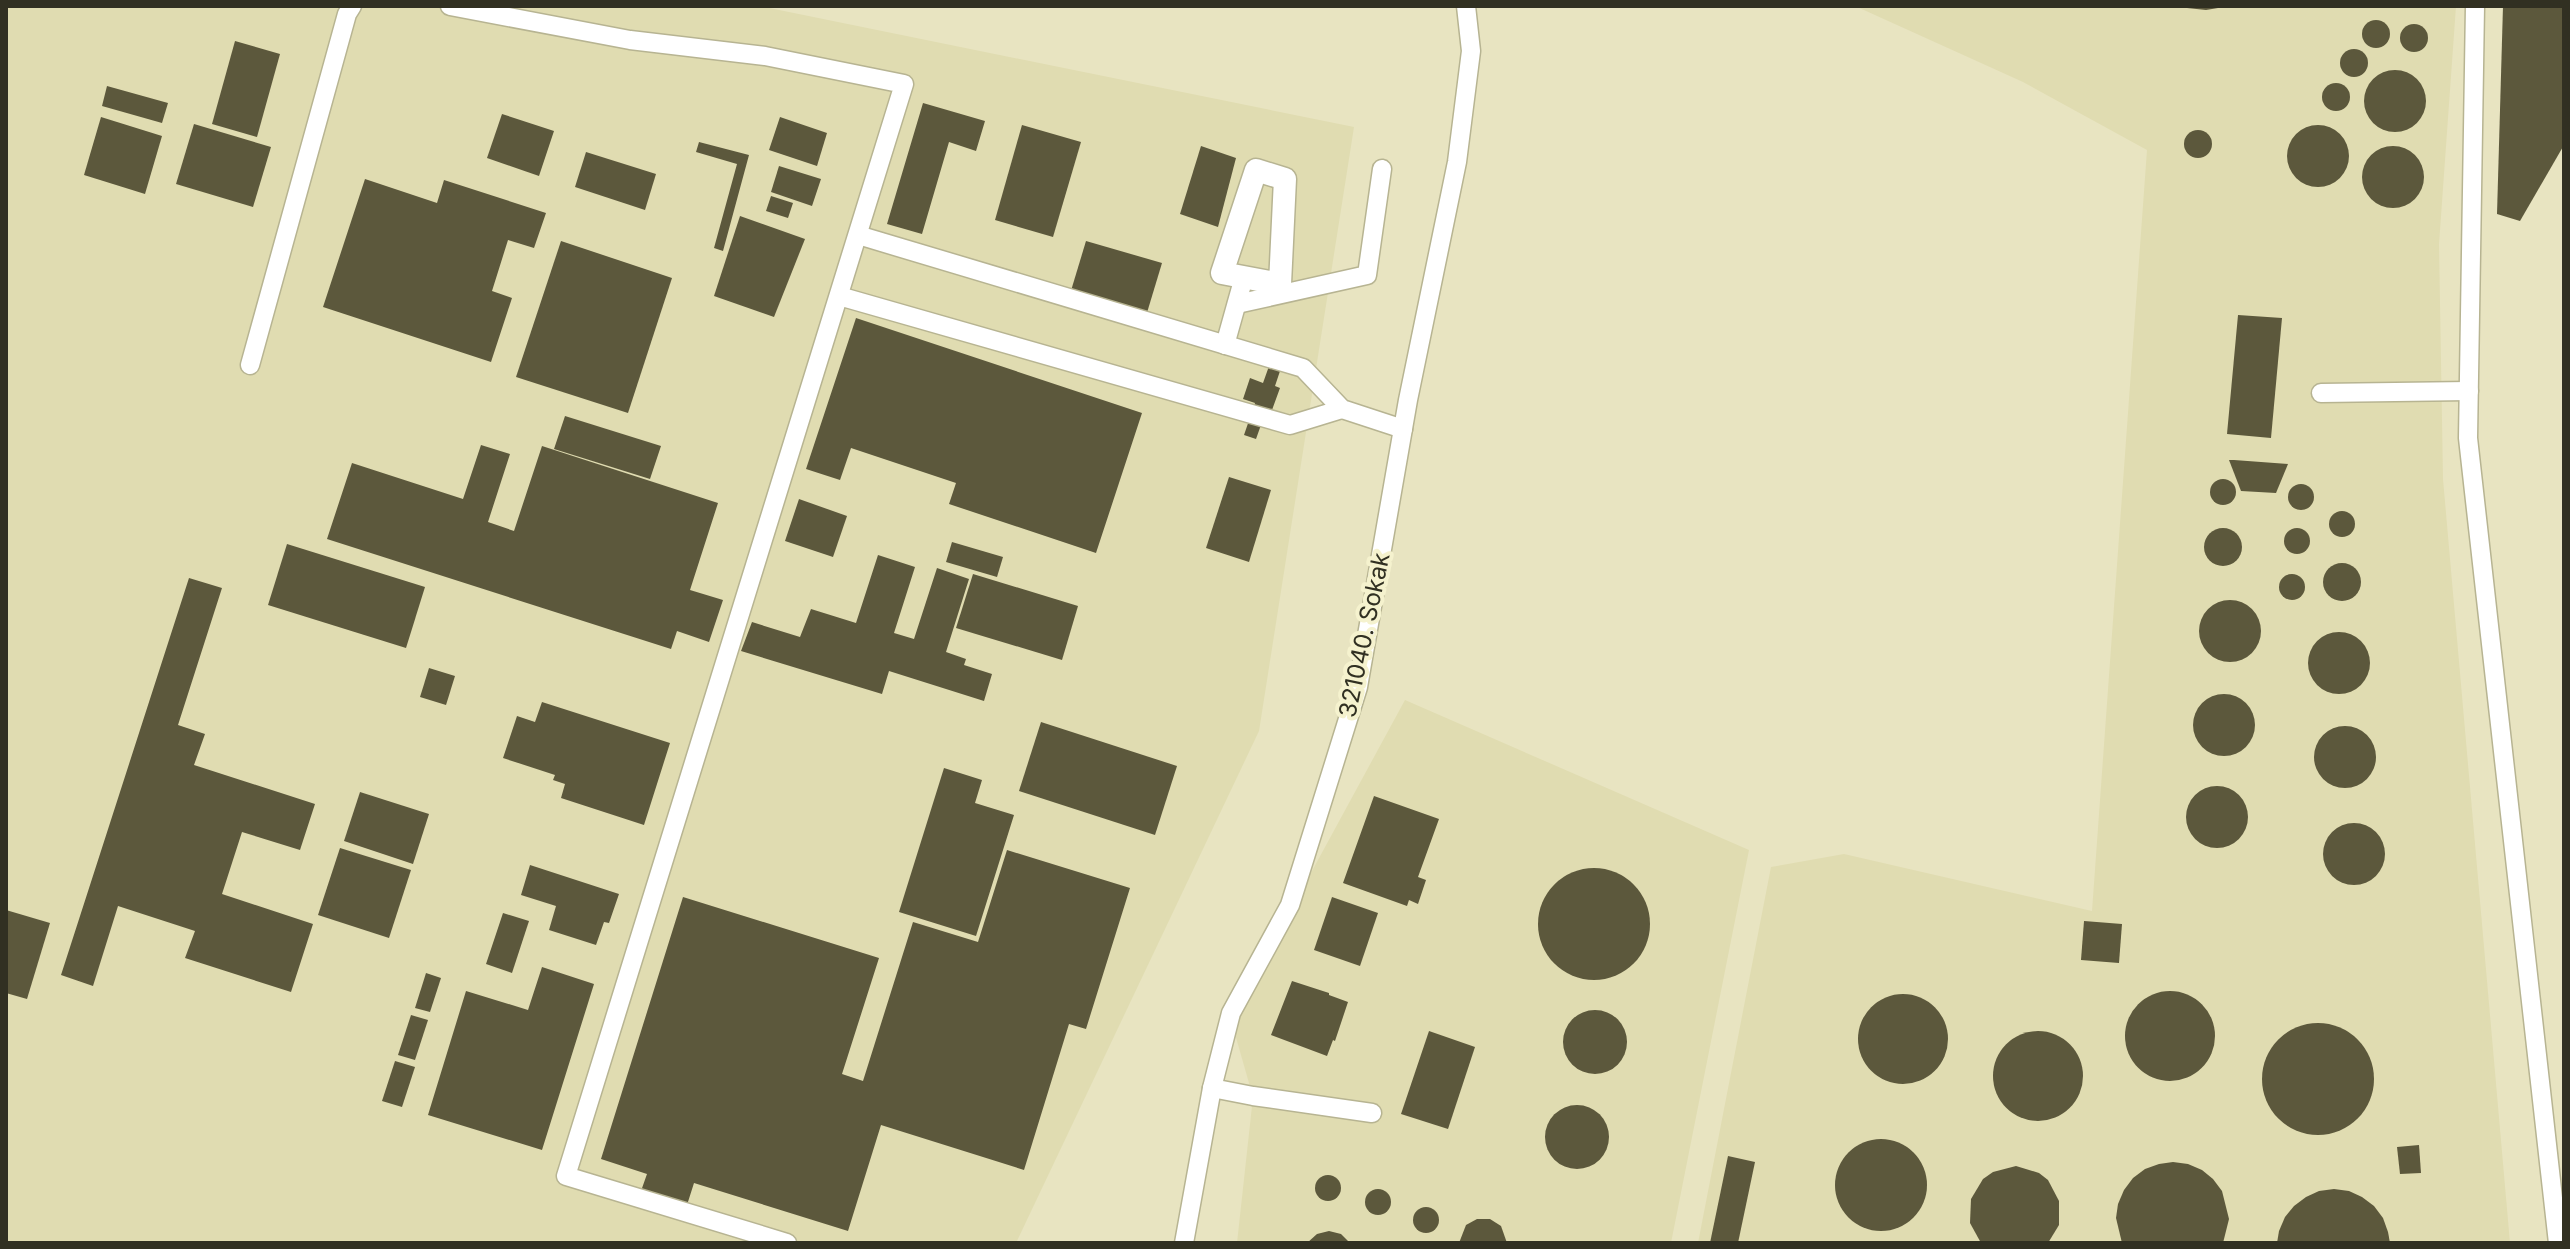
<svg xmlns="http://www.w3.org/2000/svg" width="2570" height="1249" viewBox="0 0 2570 1249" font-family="Inter,sans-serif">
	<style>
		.built { fill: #e0dcb1 }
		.building { fill: #5c583c }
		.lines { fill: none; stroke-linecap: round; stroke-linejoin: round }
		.minor-casing { stroke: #b7b492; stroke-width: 21 }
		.tertiary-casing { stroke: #b7b492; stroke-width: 25 }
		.minor { stroke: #fff; stroke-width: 18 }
		.tertiary { stroke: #fff; stroke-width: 22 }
		.labels { text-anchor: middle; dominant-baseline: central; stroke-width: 8; stroke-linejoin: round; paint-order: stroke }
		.street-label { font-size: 24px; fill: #313022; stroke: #f5f2ce }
	</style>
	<rect width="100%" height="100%" fill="#e8e4c1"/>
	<g class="built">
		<path d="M6 6H759L1354 127 1259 731 1016 1243H6Z"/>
		<path d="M1855 6H2456L2439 244 2443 479 2510 1243H1698L1771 867 1844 854 2092 911 2147 150 2023 82Z"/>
		<path d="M1405 700 1749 850 1671 1243H1237L1253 1097 1231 1020Z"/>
	</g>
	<g class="building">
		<path d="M2187 6H2218V8L2206 10 2187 8Z"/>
		<path d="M2503 6H2564V145L2520 221 2497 214Z"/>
		<circle cx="2376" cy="34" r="14"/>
		<circle cx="2414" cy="38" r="14"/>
		<path d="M235 41 280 54 257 137 212 124Z"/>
		<circle cx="2354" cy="63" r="14"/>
		<circle cx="2395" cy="101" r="31"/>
		<circle cx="2336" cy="97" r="14"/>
		<path d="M107 86 168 103 162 123 102 106Z"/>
		<path d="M923 103 985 121 976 151 949 142 922 234 887 224Z"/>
		<path d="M502 114 554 131 539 176 487 158Z"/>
		<path d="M101 117 162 136 145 194 84 175Z"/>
		<path d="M780 117 827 133 817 166 769 150Z"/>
		<path d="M194 124 271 147 253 207 176 184Z"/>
		<circle cx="2318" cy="156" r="31"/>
		<path d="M1022 125 1081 142 1053 237 995 220Z"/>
		<circle cx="2198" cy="144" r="14"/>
		<path d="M699 142 749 155 723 251 714 248 737 164 696 152Z"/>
		<circle cx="2393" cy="177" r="31"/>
		<path d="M1201 146 1236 158 1218 227 1180 214Z"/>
		<path d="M586 152 656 174 645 210 575 187Z"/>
		<path d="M779 166 821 179 812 206 771 192Z"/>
		<path d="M365 179 437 203 444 180 546 213 534 248 508 240 492 291 512 298 491 362 323 307Z"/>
		<path d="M771 196 793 203 788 218 766 211Z"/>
		<path d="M740 216 805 239 774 317 714 296Z"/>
		<path d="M561 241 672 278 628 413 516 377Z"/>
		<path d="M1086 241 1162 263 1146 316 1070 294Z"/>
		<path d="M2238 315 2282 318 2271 438 2227 434Z"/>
		<path d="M856 318 1142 413 1096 553 949 504 956 483 851 448 840 480 806 469Z"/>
		<path d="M1273 355 1284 359 1275 386 1280 388 1272 410 1267 408 1256 439 1244 435 1255 403 1243 399 1250 378 1263 383Z"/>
		<path d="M565 416 661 446 650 479 554 449Z"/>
		<path d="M481 445 510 454 488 522 514 531 542 446 718 503 690 590 723 600 709 642 677 631 671 649 327 539 352 463 463 499Z"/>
		<path d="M2229 460H2234L2288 464 2276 493 2241 491Z"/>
		<path d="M1229 477 1271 490 1249 562 1206 548Z"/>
		<circle cx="2223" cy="492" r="13"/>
		<circle cx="2301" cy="497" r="13"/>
		<path d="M799 499 847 516 833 557 785 541Z"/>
		<circle cx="2342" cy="524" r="13"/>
		<circle cx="2297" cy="541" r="13"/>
		<circle cx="2223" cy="547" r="19"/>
		<path d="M952 542 1003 557 997 577 946 562Z"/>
		<path d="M287 544 425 587 406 648 268 605Z"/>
		<path d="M878 555 915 567 894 633 914 639 937 568 969 579 946 652 966 659 964 665 992 674 984 701 889 671 882 694 741 651 752 622 800 637 811 609 856 623Z"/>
		<circle cx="2342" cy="582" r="19"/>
		<circle cx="2292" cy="587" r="13"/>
		<path d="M973 574 1078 606 1062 660 956 628Z"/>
		<path d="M189 578 222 588 178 725 205 734 194 765 315 804 300 850 242 832 222 894 313 924 291 992 185 958 195 931 118 906 93 986 61 975Z"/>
		<circle cx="2230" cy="631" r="31"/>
		<circle cx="2339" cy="663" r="31"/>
		<path d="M429 668 455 676 446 705 420 697Z"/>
		<circle cx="2224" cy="725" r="31"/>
		<path d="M542 702 670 743 644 825 561 798 565 784 553 780 555 775 503 758 517 716 535 722Z"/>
		<path d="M1041 722 1177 766 1155 835 1019 791Z"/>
		<circle cx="2345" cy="757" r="31"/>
		<path d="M944 768 982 780 975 803 1014 815 976 936 899 912Z"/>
		<circle cx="2217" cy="817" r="31"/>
		<path d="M360 792 429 814 413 864 344 841Z"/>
		<path d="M1374 796 1439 819 1418 877 1426 880 1418 904 1409 900 1407 906 1343 883Z"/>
		<circle cx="2354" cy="854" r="31"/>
		<path d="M340 848 411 870 389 938 318 915Z"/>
		<path d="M1007 850 1130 888 1086 1029 1069 1024 1024 1170 881 1125 848 1231 694 1183 687 1205 641 1191 647 1174 601 1159 683 897 879 958 842 1074 863 1081 913 922 978 942Z"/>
		<path d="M530 865 619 894 609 923 604 922 596 945 549 930 556 906 521 895Z"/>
		<circle cx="1594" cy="924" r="56"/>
		<path d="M1332 897 1378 913 1360 966 1314 950Z"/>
		<path d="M6 910 50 923 27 999 6 993Z"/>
		<path d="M503 913 529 921 512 973 486 964Z"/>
		<path d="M2084 921 2122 924 2119 963 2081 960Z"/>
		<path d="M542 967 594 984 542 1150 428 1115 466 991 528 1010Z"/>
		<path d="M426 973 441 978 430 1012 415 1008Z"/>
		<path d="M1292 981 1329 993V995L1348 1002 1335 1041 1333 1040 1327 1056 1271 1035Z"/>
		<circle cx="2170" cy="1036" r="45"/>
		<circle cx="1903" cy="1039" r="45"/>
		<circle cx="1595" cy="1042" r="32"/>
		<path d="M411 1015 428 1020 415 1060 398 1055Z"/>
		<circle cx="2318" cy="1079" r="56"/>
		<circle cx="2038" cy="1076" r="45"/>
		<path d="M1429 1031 1475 1047 1448 1129 1401 1114Z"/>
		<path d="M395 1061 415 1067 402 1107 382 1101Z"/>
		<circle cx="1577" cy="1137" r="32"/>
		<circle cx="1881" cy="1185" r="46"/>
		<path d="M2419 1145 2421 1173 2400 1174 2397 1147Z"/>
		<path d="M1728 1156 1755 1162 1738 1243H1710Z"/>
		<path d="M2173 1162 2188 1164 2202 1170 2213 1179 2222 1191 2229 1219 2223 1243H2122L2116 1218 2118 1204 2124 1190 2133 1178 2145 1169 2159 1164Z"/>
		<path d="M2016 1166 2039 1173 2048 1180 2059 1201V1225L2048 1243H1981L1970 1223 1971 1199 1983 1179 1993 1172Z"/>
		<circle cx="1328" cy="1188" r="13"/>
		<circle cx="1378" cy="1202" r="13"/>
		<path d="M2334 1189 2349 1191 2362 1197 2374 1206 2383 1218 2388 1232 2390 1243H2277L2279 1231 2285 1217 2294 1206 2306 1197 2319 1191Z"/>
		<circle cx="1426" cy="1220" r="13"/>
		<path d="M1477 1219H1490L1501 1226 1507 1243H1459L1466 1225Z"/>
		<path d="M1329 1231 1341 1234 1350 1243H1307L1317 1234Z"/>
	</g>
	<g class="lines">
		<defs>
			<g id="minor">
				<path d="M450 6 630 40 765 56 904 84 566 1176 787 1243"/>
				<path d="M2475 6 2468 438 2558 1243"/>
				<path d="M858 235 1303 368 1342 409 1403 429"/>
				<path d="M839 296 1290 425 1342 409"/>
				<path d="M1237 304 1367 275 1382 169"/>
				<path d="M1225 345 1244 277"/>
				<path d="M250 365 347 14 352 6"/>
				<path d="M2321 393 2469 391"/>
				<path d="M1212 1088 1253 1096 1372 1113"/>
				<path d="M1184 1243 1212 1088 1231 1013 1290 905 1358 687 1408 400 1457 162 1471 51 1466 6"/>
			</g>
			<path id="tertiary" d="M1256 170 1285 179 1280 284 1222 273Z"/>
		</defs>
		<use href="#minor" class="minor-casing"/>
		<use href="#tertiary" class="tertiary-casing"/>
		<use href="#minor" class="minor"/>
		<use href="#tertiary" class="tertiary"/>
	</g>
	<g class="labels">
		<g class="street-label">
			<text transform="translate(1364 635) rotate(-78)">321040. Sokak</text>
		</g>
	</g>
	<rect width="2570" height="1249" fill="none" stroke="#313022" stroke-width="16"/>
</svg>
